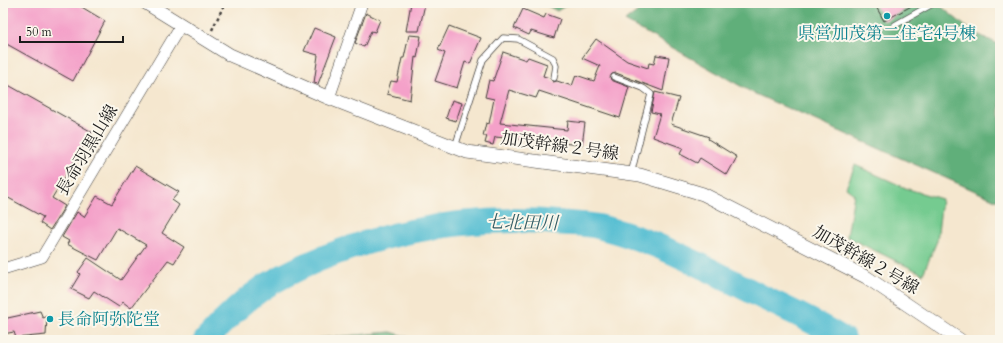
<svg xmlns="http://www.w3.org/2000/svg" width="1003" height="343" viewBox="0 0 1003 343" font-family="Cardo,'Noto Serif JP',serif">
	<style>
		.green { fill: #75cb90; stroke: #487456 }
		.forest { fill: #60af7a; stroke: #3e664b }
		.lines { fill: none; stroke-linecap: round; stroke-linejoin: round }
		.river { stroke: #55bed2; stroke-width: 25 }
		.building { fill: #f4a1c9 }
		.service-casing { stroke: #3d3a37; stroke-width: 7 }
		.minor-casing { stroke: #3d3a37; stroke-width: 12 }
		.tertiary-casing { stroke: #3d3a37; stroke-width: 14 }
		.path { stroke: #3d3a37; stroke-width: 2.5; stroke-dasharray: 3 3; stroke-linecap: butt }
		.service { stroke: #fff; stroke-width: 5.5 }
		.minor { stroke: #fff; stroke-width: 11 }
		.tertiary { stroke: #fff; stroke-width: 13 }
		.culture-dot { fill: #0f9aa8; stroke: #fbf7ec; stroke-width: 1.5 }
		.labels { text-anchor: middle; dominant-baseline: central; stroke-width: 4; stroke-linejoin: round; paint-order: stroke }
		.culture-label { font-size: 17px; fill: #0d838f; stroke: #fbf7ec }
		.street-label { font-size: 17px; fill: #1c1c1c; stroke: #fbf7ec }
		.water-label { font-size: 18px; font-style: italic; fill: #335d65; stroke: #fbf7ec }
	</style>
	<rect width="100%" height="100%" fill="#fbf7ec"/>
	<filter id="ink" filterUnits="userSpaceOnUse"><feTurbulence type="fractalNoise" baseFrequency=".025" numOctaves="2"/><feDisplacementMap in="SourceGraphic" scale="8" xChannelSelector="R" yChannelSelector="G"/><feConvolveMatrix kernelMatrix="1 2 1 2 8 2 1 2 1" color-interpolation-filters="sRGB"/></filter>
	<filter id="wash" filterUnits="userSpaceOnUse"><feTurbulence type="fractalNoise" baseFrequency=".012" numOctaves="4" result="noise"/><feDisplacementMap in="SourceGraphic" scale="16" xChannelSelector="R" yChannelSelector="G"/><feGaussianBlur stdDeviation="0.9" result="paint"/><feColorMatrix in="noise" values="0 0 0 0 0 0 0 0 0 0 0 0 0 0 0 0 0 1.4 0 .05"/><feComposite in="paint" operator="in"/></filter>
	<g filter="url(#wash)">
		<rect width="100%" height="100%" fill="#f5e7cf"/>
		<path class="green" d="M855 165 908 189 942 199 937 241 923 274 847 237 854 194 846 188Z"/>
		<g class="forest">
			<path d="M542 3H570L557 11Z"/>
			<path d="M630 3H937L971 31 1000 45V202L753 93 625 21 643 7Z"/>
			<path d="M391 332 417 340H315L320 338Z"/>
		</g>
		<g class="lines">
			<path class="river" d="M206 340C222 322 249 296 269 284 355 235 464 213 562 223 575 224 588 224 600 227 658 241 708 269 760 296 788 310 818 323 844 340"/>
		</g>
		<g id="blocks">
			<g class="building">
				<path d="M3 3H75L105 21 73 81 3 42Z"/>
				<path d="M411 3 425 4 419 31H406Z"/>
				<path d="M874 3H917L884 21Z"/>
				<path d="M523 9 544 18 546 14 560 19 554 38 531 31 529 35 514 28Z"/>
				<path d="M366 13 380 20 375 32 371 31 364 47 355 43Z"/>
				<path d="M449 26 481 38 470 64 465 62 457 88 435 81 445 53 438 50Z"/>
				<path d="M314 28 336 37 318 84 314 83 318 55 304 51Z"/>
				<path d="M409 35 421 36 417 58 415 57 410 100 387 94 391 81 397 82 402 58H404Z"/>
				<path d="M596 39 627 61 648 68 649 63 654 64 656 55 669 57 663 91 616 73 612 74 610 77 611 80 629 87 620 118 539 91 536 98 509 90 500 123 567 130 568 121 585 123 582 145 495 137 493 145 485 143 487 136H483L486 123 489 124 494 99 485 97 489 80 493 81 503 52 526 60 528 57 547 64 543 76 550 78 553 82 557 81 572 86 576 75 594 81 600 66 582 58Z"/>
				<path d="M3 82 92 132 52 198 65 206 50 230 40 223 43 217 3 195Z"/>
				<path d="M655 92 679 98 671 124 709 137 708 139 737 157 727 175 700 158 697 163 680 154 683 148 653 137 660 114 651 112Z"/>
				<path d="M452 100 462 103 456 121 446 118Z"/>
				<path d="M135 166 179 192 172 200 179 205 162 233 184 247 174 263 168 260 131 308 123 302 119 307 94 291 89 298 71 289 80 274 78 272 88 258 121 280 146 245 117 228 98 260 67 244 69 241 62 237 77 212 84 217 97 196 112 204Z"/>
				<path d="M40 311 43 318 47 316 46 335 16 338 14 332 3 334V319Z"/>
			</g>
		</g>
	</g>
	<g filter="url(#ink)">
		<use href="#blocks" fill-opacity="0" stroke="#3d3a37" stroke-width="1"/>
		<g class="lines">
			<defs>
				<g id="service">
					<path d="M895 25 934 3"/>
					<path d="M614 77 643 88 651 94 631 174"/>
					<path d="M455 147 483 60 503 38 518 39 553 58 556 66 554 78"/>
				</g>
				<g id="minor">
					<path d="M329 98 362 3"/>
					<path d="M3 269 42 257 181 25"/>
				</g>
				<path id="tertiary" d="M146 3 230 55 329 98 467 152 640 175 703 194 866 277 960 340"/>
			</defs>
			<use href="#service" class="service-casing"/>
			<use href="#minor" class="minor-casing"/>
			<use href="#tertiary" class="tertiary-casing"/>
			<path class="path" d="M212 30 225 3"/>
			<use href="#service" class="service"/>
			<use href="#minor" class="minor"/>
			<use href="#tertiary" class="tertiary"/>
		</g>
	</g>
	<g class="culture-dot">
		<circle cx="887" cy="16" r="4"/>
		<circle cx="50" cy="319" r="4"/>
	</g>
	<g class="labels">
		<g class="culture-label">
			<text x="887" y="33">県営加茂第二住宅4号棟</text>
			<text x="58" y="319" text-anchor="start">長命阿弥陀堂</text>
		</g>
		<g class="street-label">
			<text transform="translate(560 146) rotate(8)">加茂幹線２号線</text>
			<text transform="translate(87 150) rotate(-59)">長命羽黒山線</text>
			<text transform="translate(866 260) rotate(30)">加茂幹線２号線</text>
		</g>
		<g class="water-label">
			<text transform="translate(522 223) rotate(1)">七北田川</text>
		</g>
	</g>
	<rect width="1003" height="343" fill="none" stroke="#fbf7ec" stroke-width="16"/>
	<path d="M20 36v6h103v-6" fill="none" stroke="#1c1c1c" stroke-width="2"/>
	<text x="26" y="36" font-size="12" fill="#1c1c1c" stroke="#fbf7ec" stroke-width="3" paint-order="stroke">50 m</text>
</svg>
